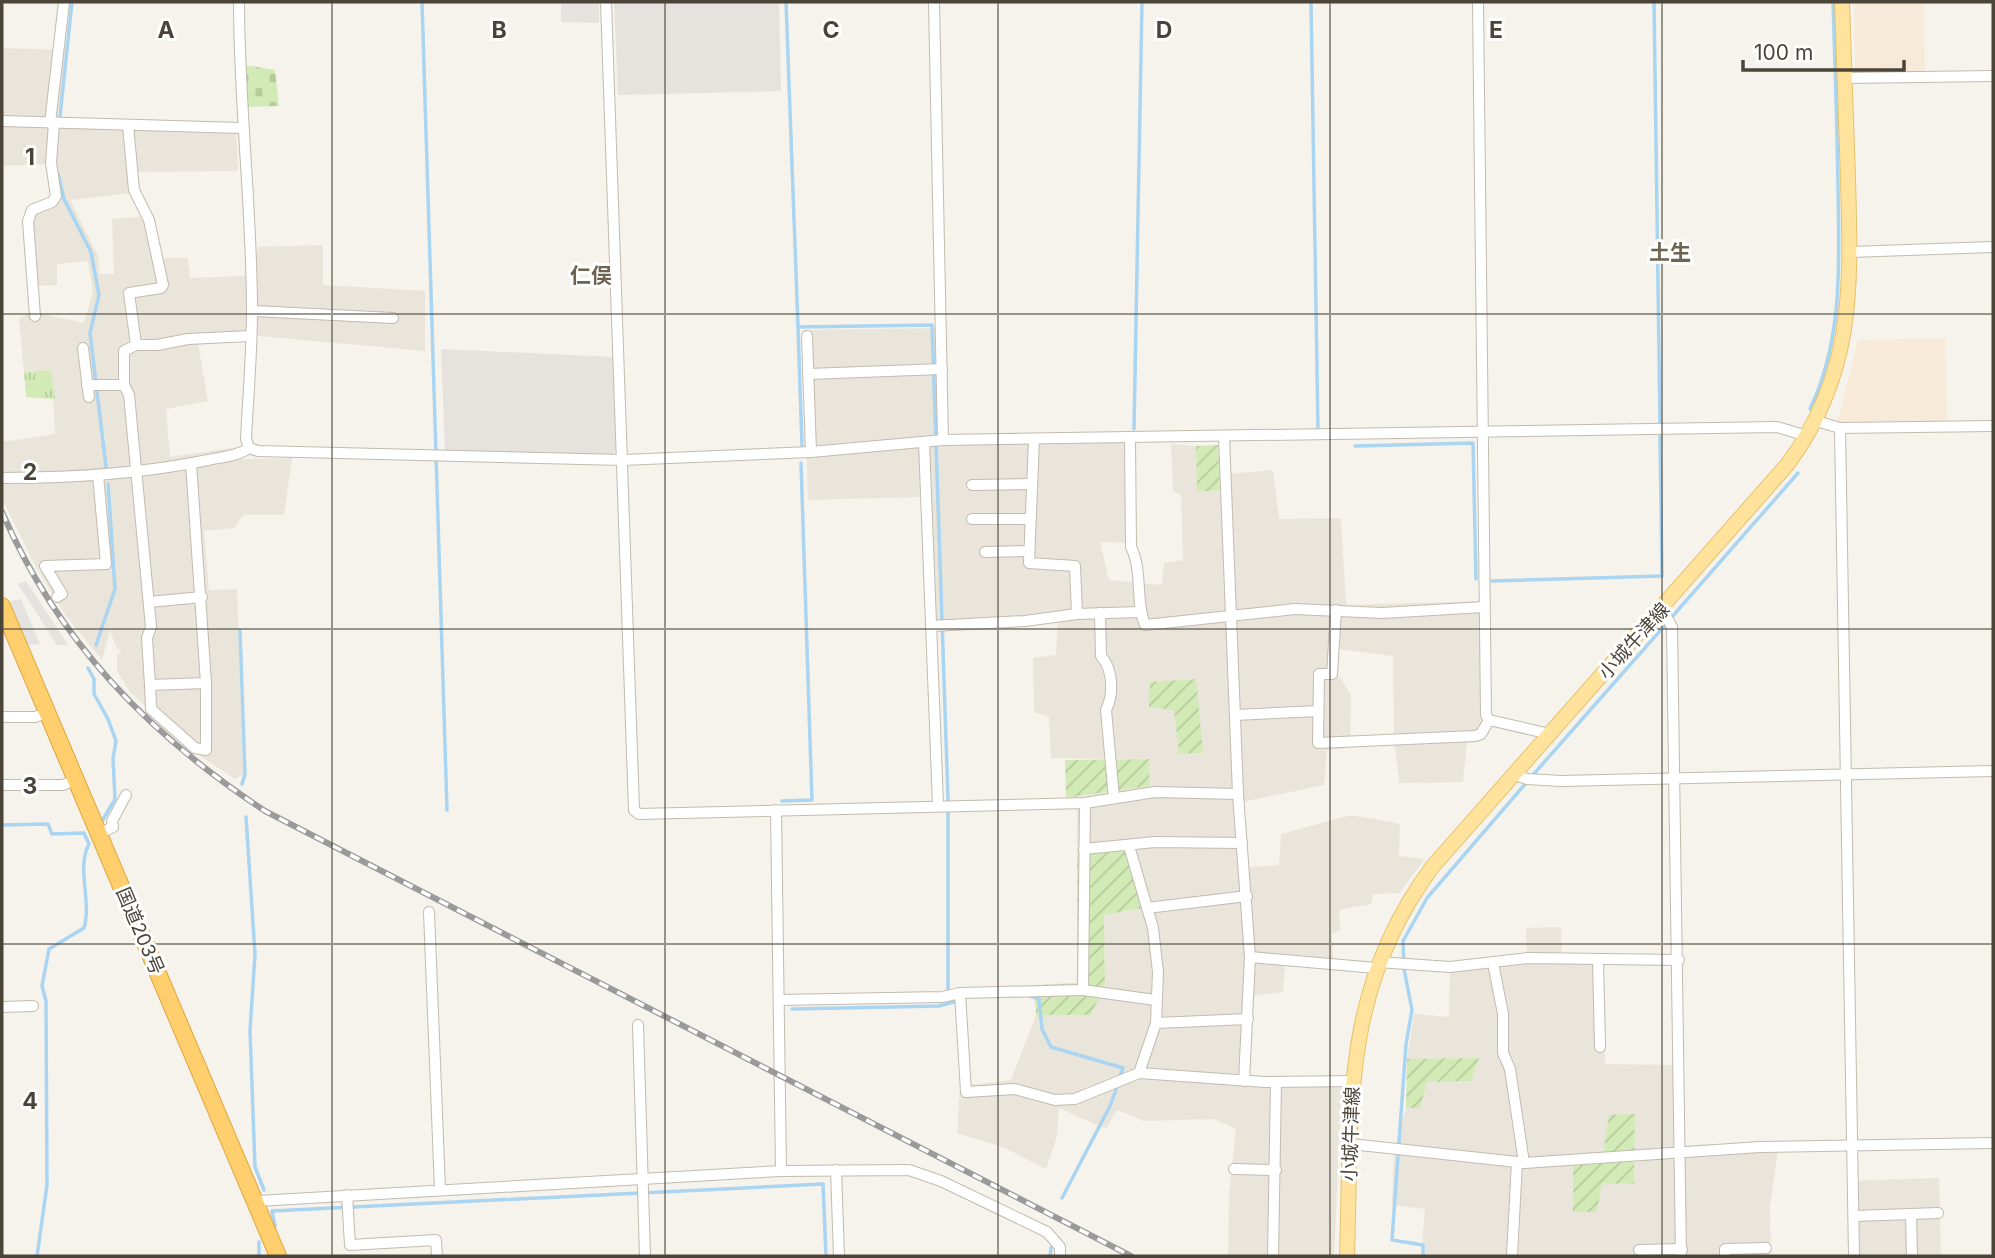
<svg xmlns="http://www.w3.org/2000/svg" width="1995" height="1258" viewBox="0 0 1995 1258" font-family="Inter,'Noto Sans JP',sans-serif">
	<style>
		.residential { fill: #eae5da; fill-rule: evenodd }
		.commercial { fill: #f7ead8 }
		.industrial { fill: #e6e2dd }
		.grass { fill: url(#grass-tufts) }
		.cemetery { fill: url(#cemetery-stones) }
		.garden { fill: url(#garden-furrows) }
		.parking { fill: #e5e3e0 }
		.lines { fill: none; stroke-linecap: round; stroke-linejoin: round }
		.stream { stroke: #a9d4f2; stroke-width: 3.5 }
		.minor-casing { stroke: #c2bbae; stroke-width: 12 }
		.major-casing { stroke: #e6c16a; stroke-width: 16 }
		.highway-casing { stroke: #e0a43c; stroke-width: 18 }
		.minor { stroke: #fff; stroke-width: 10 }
		.major { stroke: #ffe39c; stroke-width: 14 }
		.highway { stroke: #ffcf6e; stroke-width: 16 }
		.rail-casing { stroke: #9a9a9a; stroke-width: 6 }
		.rail { stroke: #fff; stroke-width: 3.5; stroke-dasharray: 10; stroke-linecap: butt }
		.grid { fill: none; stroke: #4b4439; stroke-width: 2; stroke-opacity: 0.55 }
		.labels { text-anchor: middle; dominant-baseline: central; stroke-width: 6; stroke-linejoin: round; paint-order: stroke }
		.street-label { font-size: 19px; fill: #4b4439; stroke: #fff }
		.neighbourhood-label { font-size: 21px; font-weight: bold; fill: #6e6250; stroke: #fff }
		.grid-label { font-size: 23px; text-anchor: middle; font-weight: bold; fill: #4b4439; stroke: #fff; stroke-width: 6; stroke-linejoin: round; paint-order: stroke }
	</style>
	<defs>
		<pattern id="grass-tufts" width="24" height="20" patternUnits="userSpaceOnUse" patternTransform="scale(1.75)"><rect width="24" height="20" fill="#d2eab5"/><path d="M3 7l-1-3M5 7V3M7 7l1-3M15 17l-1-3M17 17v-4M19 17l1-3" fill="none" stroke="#b6ca9c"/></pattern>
		<pattern id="cemetery-stones" width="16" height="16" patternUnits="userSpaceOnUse" patternTransform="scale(1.75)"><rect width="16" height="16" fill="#d2eab5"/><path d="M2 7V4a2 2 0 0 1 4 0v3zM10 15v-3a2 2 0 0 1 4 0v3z" fill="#b6ca9c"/></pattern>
		<pattern id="garden-furrows" width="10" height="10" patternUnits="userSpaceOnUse" patternTransform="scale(1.75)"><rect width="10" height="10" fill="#d2eab5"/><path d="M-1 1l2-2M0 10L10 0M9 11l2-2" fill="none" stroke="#b6ca9c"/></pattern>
	</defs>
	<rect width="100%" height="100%" fill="#f6f3ec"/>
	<g class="residential">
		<path d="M2 48 68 50 59 118 236 124 238 171 136 172 132 193 70 200 99 258V274H114L112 219 154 216 163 258H188L190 278 244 276 259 247 323 245V285L425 291V351L259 336 198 343 208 401 166 409 170 457 232 448 241 459 292 458 284 515H243L234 528 204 531 209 590 237 589 243 774 235 779 193 751 130 692 117 671V656L121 649H117L110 631 102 660 66 616 33 562 2 498V442L55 434 51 370 24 372 19 319 32 312 84 323 93 291 88 261 57 264V285L30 286 25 211 31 203 48 199 52 192 46 164 2 166Z"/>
		<path d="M937 328 938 437 1128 434 1134 543 1100 542 1109 580 1162 585 1164 563 1183 560 1181 495 1173 491 1171 444 1196 446 1198 492 1220 490 1219 475 1273 470 1279 519 1341 518 1346 605 1488 601 1489 712 1496 718 1484 737 1467 741 1463 782 1399 783 1394 736 1393 656 1338 649V675L1351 694 1350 748 1327 750 1324 785 1243 802 1249 867 1279 865 1281 834 1351 815 1400 824 1399 856 1425 859 1399 893 1373 894 1371 904 1339 910 1340 930 1332 934 1334 970 1285 965 1283 992 1253 996 1245 1084 1342 1085 1334 1256H1228L1229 1194 1236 1129 1214 1119 1144 1121 1117 1110 1106 1129 1059 1108 1057 1136 1046 1169 1005 1148 957 1133 960 1086 1011 1080 1036 1015H1091L1105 984 1104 914 1141 908 1126 850 1077 855V797L1150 786 1149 759 1051 758 1049 717 1034 712 1033 658 1056 655 1058 621 927 632 921 497 808 500 803 330ZM1174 709 1203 753 1179 754Z"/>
		<path d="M1561 927 1562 955H1603L1605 1064 1674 1065 1676 1146 1779 1141 1770 1207 1771 1256H1421L1425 1209 1392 1205 1394 1152 1406 1108H1420L1427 1082 1478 1058 1407 1059 1414 1014 1449 1017 1450 962 1527 953 1526 928ZM1635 1115 1634 1183H1602Z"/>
		<path d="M1939 1178 1941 1256H1850V1181Z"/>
	</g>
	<g class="commercial">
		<path d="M1854 2H1924L1925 74 1855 76Z"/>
		<path d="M1945 338 1947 421 1837 422 1858 340Z"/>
	</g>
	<g class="industrial">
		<path d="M561 2H599V23L561 22Z"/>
		<path d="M614 2H779L781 91 618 95Z"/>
		<path d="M441 349 613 357 616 449 612 456 445 451Z"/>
	</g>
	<path class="grass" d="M51 370 55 399 26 397 24 372Z"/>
	<path class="cemetery" d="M244 65 275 70 279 106 248 107Z"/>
	<g class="garden">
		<path d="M1218 445 1220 490 1197 492 1196 446Z"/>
		<path d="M1196 679 1203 753 1179 754 1174 710 1149 707 1150 682Z"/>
		<path d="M1149 759 1150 786 1066 798 1065 760Z"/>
		<path d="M1126 850 1142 908 1104 915 1105 984 1091 1015H1036L1034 985 1077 983V855Z"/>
		<path d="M1479 1058 1471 1081 1427 1082 1420 1108H1406L1407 1059Z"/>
		<path d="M1635 1114 1634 1184 1602 1183 1597 1212H1573V1165L1602 1161 1609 1115Z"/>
	</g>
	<g class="parking">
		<path d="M26 581 68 645H57L18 584Z"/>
		<path d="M21 599 40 644 28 645 10 601Z"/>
	</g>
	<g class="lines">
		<g class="stream">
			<path d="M422 2 447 810"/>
			<path d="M786 2 798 327 932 325 948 798V1003"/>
			<path d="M1311 2 1318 431"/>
			<path d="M1654 2 1660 423"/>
			<path d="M60 116 72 2"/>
			<path d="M58 174 64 199 91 252 99 295 90 333 106 467"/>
			<path d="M798 327 802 446"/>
			<path d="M1810 409C1844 338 1839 261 1838 184 1837 123 1835 62 1833 2"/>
			<path d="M1134 429 1142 2"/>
			<path d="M1355 446 1473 443 1476 579"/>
			<path d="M1492 581 1662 576 1660 436"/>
			<path d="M1671 618 1798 473"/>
			<path d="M240 631 245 774 242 784"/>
			<path d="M96 645 115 589 108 484"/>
			<path d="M88 668 94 679V694L108 719 116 741 113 758 115 799 101 823"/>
			<path d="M1532 776 1666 624"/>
			<path d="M782 801 812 800 801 463"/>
			<path d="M246 817 255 954 250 1031 255 1167 264 1190"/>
			<path d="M2 825 48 824 52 834 84 833 89 844C76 868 92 901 84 928L49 949 42 986 46 1001 47 1185 37 1256"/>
			<path d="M1030 996 1039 999 1042 1029 1051 1047 1123 1068 1119 1079"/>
			<path d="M792 1009 939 1006 960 1000"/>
			<path d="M1062 1198 1110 1106 1117 1087"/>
			<path d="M275 1226 272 1211 823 1184 826 1256"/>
			<path d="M259 1242V1256"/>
			<path d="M1050 1256 1051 1248"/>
			<path d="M1423 1256V1245L1392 1240 1406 1044 1412 1010 1404 969 1403 941 1427 898 1527 782"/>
		</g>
		<defs>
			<g id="minor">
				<path d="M239 2C239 105 252 208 252 311 252 354 248 397 246 439L249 448"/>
				<path d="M606 2 634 810 639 814 1085 803 1155 792 1238 794"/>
				<path d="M934 2 943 440"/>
				<path d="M1478 2 1486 715 1489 720 1550 734"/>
				<path d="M1845 78 1993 76"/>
				<path d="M2 121 242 128"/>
				<path d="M50 123 64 2"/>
				<path d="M128 125 134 190 149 220 163 285 161 288 129 293 136 345H157L188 339 251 336"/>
				<path d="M1850 252 1993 247"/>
				<path d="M252 311 393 318"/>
				<path d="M35 316 28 221 32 210 52 202 56 196 51 163 54 123"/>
				<path d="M807 336 811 452"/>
				<path d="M136 345 124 351V385L129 395 151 627 147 638 150 685 206 683 191 463"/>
				<path d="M83 348 89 397"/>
				<path d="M808 374 942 369"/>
				<path d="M87 385H124"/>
				<path d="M1816 421 1840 428 1993 426"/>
				<path d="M1840 428 1854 1256"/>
				<path d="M1224 437 1238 794 1250 957 1376 968"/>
				<path d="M1130 438 1131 547C1143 571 1135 600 1145 625L1295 609 1382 613 1484 607"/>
				<path d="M1034 439 1029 563 1075 566 1077 614 1140 612"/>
				<path d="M924 442 938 805"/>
				<path d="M2 478C71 478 140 474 208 460 222 457 238 456 249 448L258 451 623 460 811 452 943 440 1777 427 1807 436"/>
				<path d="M972 485 1032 484"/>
				<path d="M972 519H1030"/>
				<path d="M985 552 1029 551"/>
				<path d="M57 597 62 594 45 566 106 564 98 475"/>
				<path d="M149 602 202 597"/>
				<path d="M1662 609 1672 627 1681 1256"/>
				<path d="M1336 610 1332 674H1319L1318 743 1475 736 1481 734 1489 720"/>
				<path d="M1100 613 1101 656C1113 669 1114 694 1106 710L1114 798"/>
				<path d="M931 626 1025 621 1077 614"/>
				<path d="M150 685 151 709 195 748 206 750V683"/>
				<path d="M1235 715 1318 711"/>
				<path d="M2 717H35L47 713"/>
				<path d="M1515 775 1527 779 1561 781 1993 771"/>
				<path d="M2 785H63L75 780"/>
				<path d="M776 810 781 1171"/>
				<path d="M99 834 113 827 112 821 126 795"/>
				<path d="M1129 846 1153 928 1158 972 1156 1023 1139 1073"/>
				<path d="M1084 849 1155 842 1242 843"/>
				<path d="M1147 908 1247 896"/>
				<path d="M429 912 440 1190"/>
				<path d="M1598 959 1600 1047"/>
				<path d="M1378 962 1450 967 1528 958 1679 960"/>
				<path d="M1493 963 1503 1014V1053L1510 1069 1524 1163 1517 1162 1512 1256"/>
				<path d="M1083 990 1155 1000"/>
				<path d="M960 993 966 1092 1015 1089 1055 1100 1075 1099 1139 1073 1265 1082 1353 1081"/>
				<path d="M779 1000 942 997 960 993 1083 990 1085 803"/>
				<path d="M2 1007 33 1006"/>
				<path d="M1156 1023 1248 1019"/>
				<path d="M638 1025 645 1256"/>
				<path d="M1244 1081 1250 957"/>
				<path d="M1351 1144 1517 1162"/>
				<path d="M1524 1163 1760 1147 1993 1143"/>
				<path d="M1234 1169 1276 1170"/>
				<path d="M836 1170 839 1256"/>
				<path d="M347 1195 350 1245 436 1240 437 1256"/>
				<path d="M257 1201 781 1171 909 1170 941 1181 1047 1232 1060 1247V1256"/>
				<path d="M1911 1214 1912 1256"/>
				<path d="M1855 1216 1938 1213"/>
				<path d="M1639 1250 1682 1249"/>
				<path d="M1273 1256 1276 1082"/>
				<path d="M1725 1256V1249L1766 1248"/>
			</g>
			<path id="major" d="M1347 1256C1352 1108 1340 991 1433 866L1787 465C1855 374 1851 286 1848 179 1846 120 1844 61 1842 2"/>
			<path id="highway" d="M2 606 278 1256"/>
		</defs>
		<use href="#minor" class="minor-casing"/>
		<use href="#major" class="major-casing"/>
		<use href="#highway" class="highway-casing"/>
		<use href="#minor" class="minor"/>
		<use href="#major" class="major"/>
		<use href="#highway" class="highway"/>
		<defs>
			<path id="rail" d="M2 512C58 641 148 734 265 811L1131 1256"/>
		</defs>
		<use href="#rail" class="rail-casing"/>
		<use href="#rail" class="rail"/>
	</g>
	<path class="grid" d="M332 2V1256M665 2V1256M998 2V1256M1330 2V1256M1662 2V1256M2 314H1993M2 629H1993M2 944H1993"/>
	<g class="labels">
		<g class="street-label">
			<text transform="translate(1634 641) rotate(-48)">小城牛津線</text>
			<text transform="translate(140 931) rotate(67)">国道203号</text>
			<text transform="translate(1351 1134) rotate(-88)">小城牛津線</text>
		</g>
		<g class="neighbourhood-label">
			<text x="1670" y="252">土生</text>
			<text x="591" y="275">仁俣</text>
		</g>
	</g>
	<g class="grid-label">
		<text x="166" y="38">A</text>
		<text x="499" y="38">B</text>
		<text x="831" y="38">C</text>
		<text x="1164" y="38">D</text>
		<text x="1496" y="38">E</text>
		<text x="30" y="165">1</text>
		<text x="30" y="480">2</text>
		<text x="30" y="794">3</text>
		<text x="30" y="1109">4</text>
	</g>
	<rect width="1995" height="1258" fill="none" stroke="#4b4439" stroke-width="7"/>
	<path d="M1743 60v10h161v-10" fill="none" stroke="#4b4439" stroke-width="3.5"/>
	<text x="1754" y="60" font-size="21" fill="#4b4439" stroke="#ffffff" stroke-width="5" paint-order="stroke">100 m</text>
</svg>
